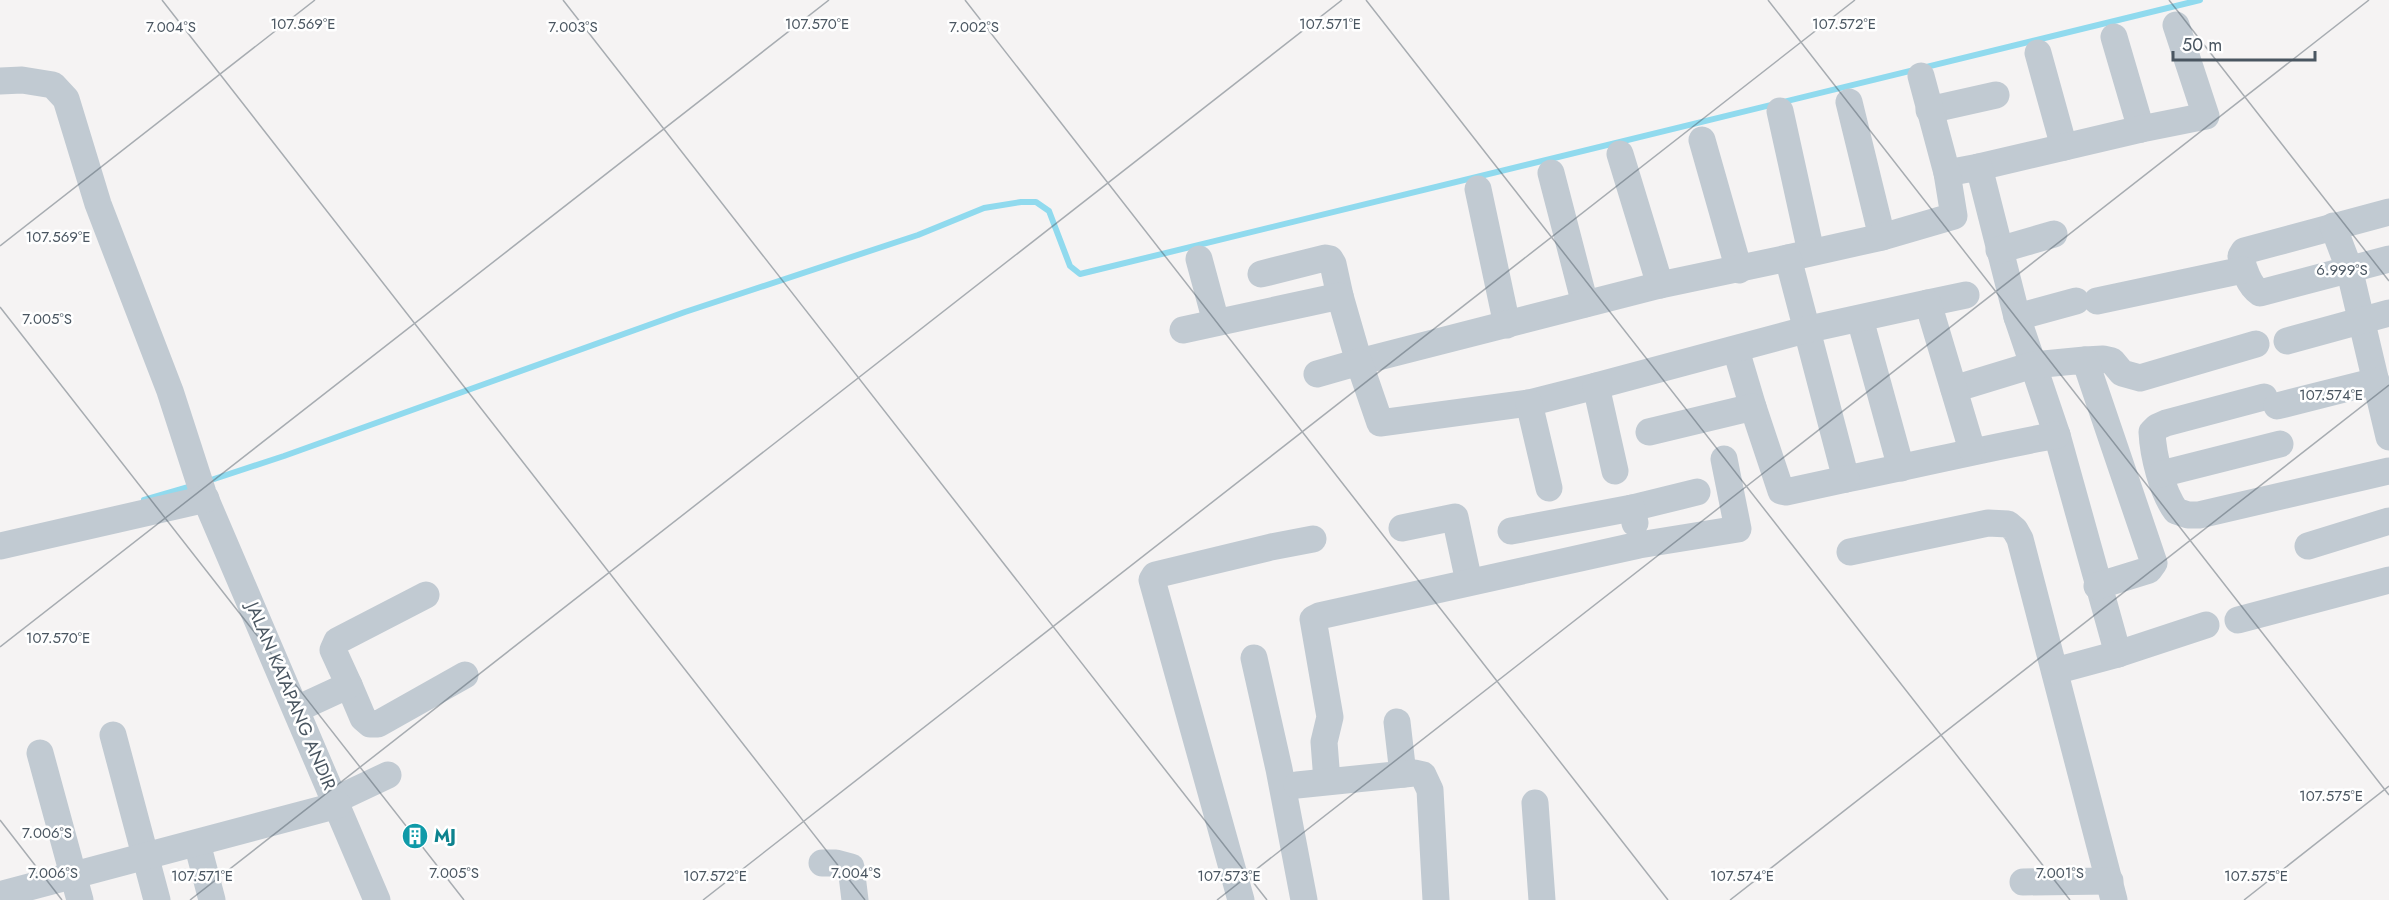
<svg xmlns="http://www.w3.org/2000/svg" width="2389" height="900" viewBox="0 0 2389 900" font-family="Jost,sans-serif">
	<style>
		.lines { fill: none; stroke-linecap: round; stroke-linejoin: round }
		.stream { stroke: #90daee; stroke-width: 6 }
		.minor { stroke: #c1cad2; stroke-width: 27 }
		.ticks { fill: none; stroke: #4a5661; stroke-width: 1.5; stroke-opacity: 0.45 }
		.labels { text-anchor: middle; dominant-baseline: central; stroke-width: 5; stroke-linejoin: round; paint-order: stroke }
		.street-label { font-size: 18px; fill: #4a5661; stroke: #fff }
		.culture-label { font-size: 18px; font-weight: bold; fill: #0d838f; stroke: #fff; text-anchor: start }
		.ticks-label { font-size: 15px; text-anchor: middle; fill: #4a5661; stroke: #fff; stroke-width: 5; stroke-linejoin: round; paint-order: stroke }
	</style>
	<rect width="100%" height="100%" fill="#f5f3f3"/>
	<g class="lines">
		<g class="stream">
			<path d="M205 482 284 456 685 312 918 235 984 208 1021 202H1036L1049 211 1070 266 1080 274 2200 0"/>
			<path d="M144 500 192 486"/>
		</g>
		<g class="minor">
			<path d="M2114 37 2141 129"/>
			<path d="M2038 53 2064 147"/>
			<path d="M0 81 22 80 53 85 66 99 98 204 170 391 203 493 377 900"/>
			<path d="M1849 102 1882 237"/>
			<path d="M1929 110 1996 95"/>
			<path d="M1780 111 1811 252"/>
			<path d="M1702 140 1739 270"/>
			<path d="M1620 154 1660 285"/>
			<path d="M1979 167 2141 129 2206 116 2176 25"/>
			<path d="M1551 173 1585 304"/>
			<path d="M1947 173 1979 167 2017 317 2057 435 2118 654"/>
			<path d="M1478 189 1507 325"/>
			<path d="M2389 212 2244 251 2241 256C2243 268 2249 286 2260 293L2389 259"/>
			<path d="M2333 226 2349 268 2389 437"/>
			<path d="M1999 250 2054 234"/>
			<path d="M1788 258 1882 237 1954 216 1947 173 1921 76"/>
			<path d="M1199 259 1216 322"/>
			<path d="M1261 274 1325 258 1330 259 1333 264 1340 296"/>
			<path d="M2097 301 2243 270"/>
			<path d="M1928 303 1966 295"/>
			<path d="M2017 317 2076 301"/>
			<path d="M1860 319 1901 468"/>
			<path d="M1183 330 1340 296 1359 362 1660 285 1788 258 1846 479C1916 465 1986 448 2057 435"/>
			<path d="M2287 341 2389 313"/>
			<path d="M1736 350 1753 407"/>
			<path d="M2085 360 2103 359 2112 361 2122 373 2140 378 2256 344"/>
			<path d="M1317 374 1359 362 1380 423 1529 403 1596 386"/>
			<path d="M1954 389 2033 365 2085 360 2154 563 2149 570 2097 586"/>
			<path d="M2264 397 2166 423 2157 427 2152 432C2153 455 2162 492 2176 511L2188 515H2199L2389 471"/>
			<path d="M1529 403 1549 488"/>
			<path d="M2277 406 2376 381"/>
			<path d="M1649 432 1753 407 1781 491 1786 492 1846 479"/>
			<path d="M1615 471 1596 386 1805 330 1928 303 1972 450"/>
			<path d="M2161 474 2280 444"/>
			<path d="M1635 523 1632 508 1697 492"/>
			<path d="M1402 528 1455 517 1469 582"/>
			<path d="M1511 531 1632 508"/>
			<path d="M0 546 206 499"/>
			<path d="M2308 546 2389 521"/>
			<path d="M1850 552 1988 523 2008 524 2015 530 2020 539 2114 900"/>
			<path d="M2238 620 2389 580"/>
			<path d="M1254 658 1279 769 1304 900"/>
			<path d="M2055 671 2118 654 2206 625"/>
			<path d="M349 685 363 718 370 724H378L465 675"/>
			<path d="M297 709 349 685 333 650 337 641 426 595"/>
			<path d="M1397 722 1403 774"/>
			<path d="M113 735 157 900"/>
			<path d="M40 753 80 900"/>
			<path d="M1327 781 1324 742 1330 717 1313 619 1319 616 1639 545 1738 529 1724 459"/>
			<path d="M1297 785 1414 773 1423 775 1430 790 1436 900"/>
			<path d="M335 800 388 775"/>
			<path d="M1535 803 1542 900"/>
			<path d="M197 843 212 900"/>
			<path d="M822 863H836L851 867 855 900"/>
			<path d="M2023 882 2110 881"/>
			<path d="M3 894 338 805"/>
			<path d="M1241 900 1152 580 1155 575 1271 547 1313 539"/>
		</g>
	</g>
	<path class="ticks" d="M162 0 865 900M563 0 1267 900M965 0 1668 900M1366 0 2070 900M1768 0 2389 795M2169 0 2389 281M0 246 315 0M0 307 464 900M0 647 829 0M0 820 62 900M190 900 1342 0M703 900 1855 0M1217 900 2369 0M1730 900 2389 385M2244 900 2389 786"/>
	<defs>
		<symbol id="building-disc" viewBox="-11 -11 22 22"><circle r="9.5" fill="#0f9aa8" stroke="#fff"/><path d="M-4-6H4V6H1V3H-1V6H-4ZM-2.5-4.3h1.7v1.8h-1.7ZM.8-4.3h1.7v1.8H.8ZM-2.5-1h1.7V.8h-1.7ZM.8-1h1.7V.8H.8Z" fill="#fff"/></symbol>
	</defs>
	<g fill-rule="evenodd">
		<use href="#building-disc" x="400" y="821" width="30" height="30"/>
	</g>
	<g class="labels">
		<g class="street-label">
			<text transform="translate(291 696) rotate(67)">JALAN KATAPANG ANDIR</text>
		</g>
		<g class="culture-label">
			<text x="434" y="836">MJ</text>
		</g>
	</g>
	<g class="ticks-label">
		<text x="303" y="29">107.569°E</text>
		<text x="817" y="29">107.570°E</text>
		<text x="1330" y="29">107.571°E</text>
		<text x="1844" y="29">107.572°E</text>
		<text x="171" y="32">7.004°S</text>
		<text x="573" y="32">7.003°S</text>
		<text x="974" y="32">7.002°S</text>
		<text x="58" y="242">107.569°E</text>
		<text x="2342" y="275">6.999°S</text>
		<text x="47" y="324">7.005°S</text>
		<text x="2331" y="400">107.574°E</text>
		<text x="58" y="643">107.570°E</text>
		<text x="2331" y="801">107.575°E</text>
		<text x="47" y="838">7.006°S</text>
		<text x="53" y="878">7.006°S</text>
		<text x="454" y="878">7.005°S</text>
		<text x="856" y="878">7.004°S</text>
		<text x="2060" y="878">7.001°S</text>
		<text x="202" y="881">107.571°E</text>
		<text x="715" y="881">107.572°E</text>
		<text x="1229" y="881">107.573°E</text>
		<text x="1742" y="881">107.574°E</text>
		<text x="2256" y="881">107.575°E</text>
	</g>
	<path d="M2173 51v9h142v-9" fill="none" stroke="#4a5661" stroke-width="3"/>
	<text x="2182" y="51" font-size="18" fill="#4a5661" stroke="#ffffff" stroke-width="4.5" paint-order="stroke">50 m</text>
</svg>
